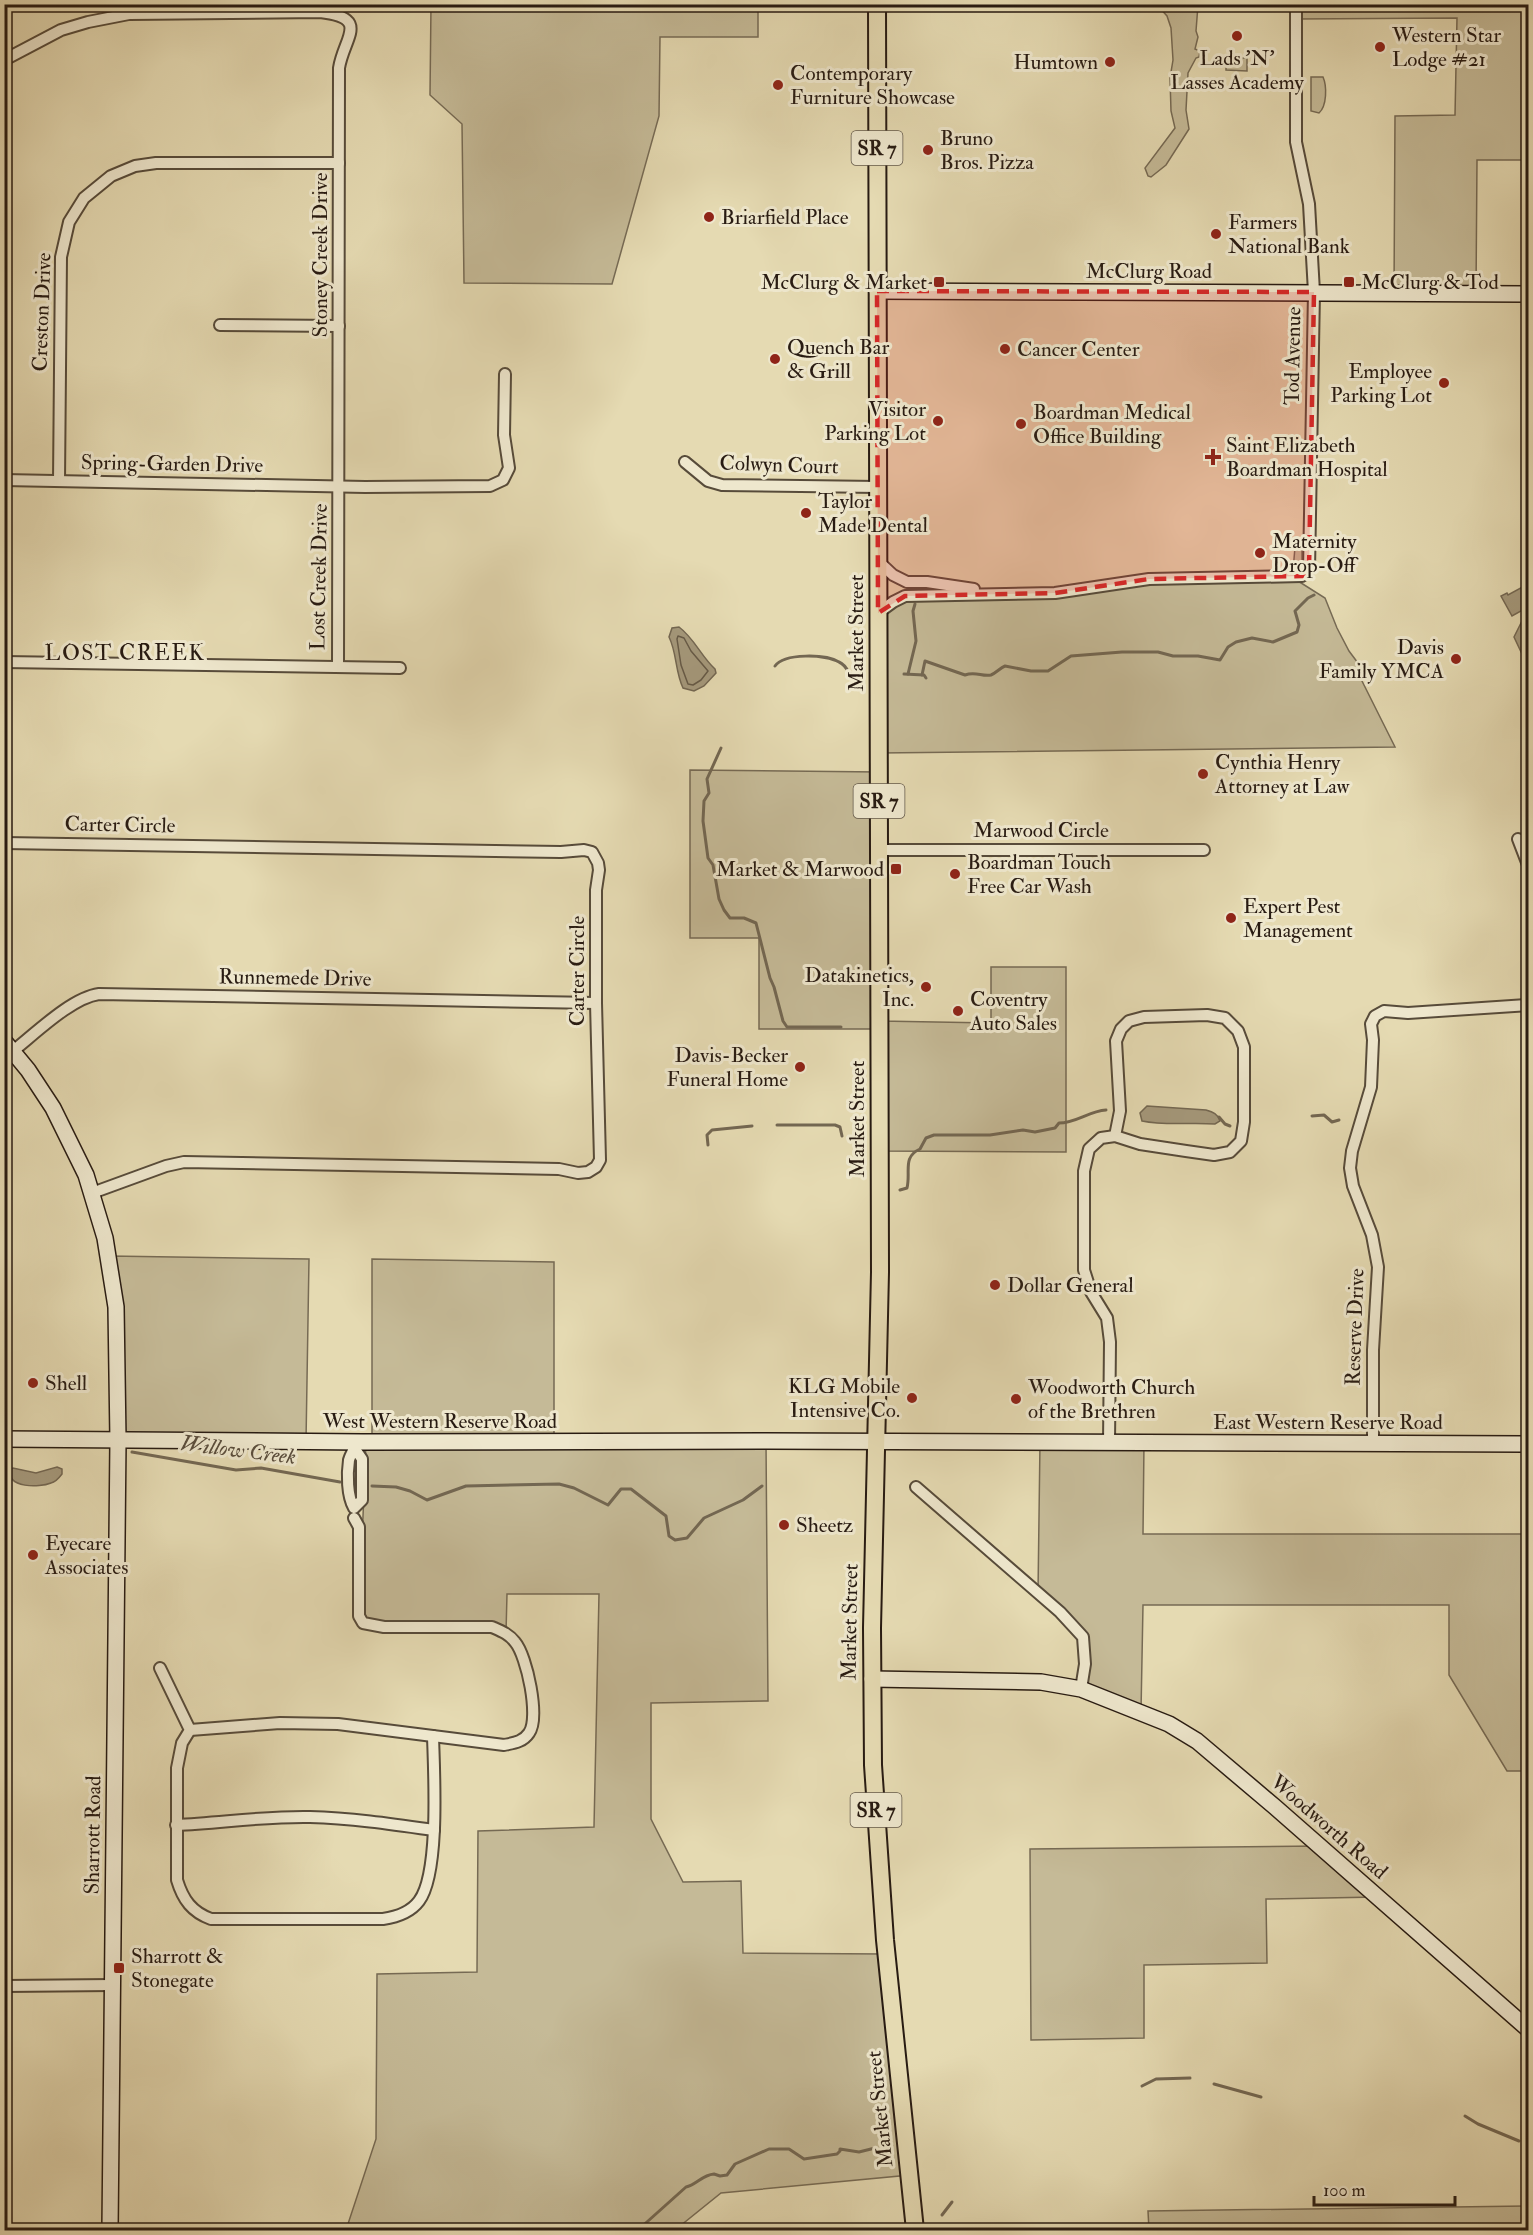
<svg xmlns="http://www.w3.org/2000/svg" width="1533" height="2235" viewBox="0 0 1533 2235" font-family="'IM FELL Double Pica',serif">
	<style>
		.green { fill: #c5ba97; stroke: #766a54; stroke-width: 1.5 }
		.water { fill: #a5997c; stroke: #736752; stroke-width: 1.5 }
		.lines { fill: none; stroke-linecap: round; stroke-linejoin: round }
		.shore { stroke: #665a47; stroke-width: 1.5 }
		.stream { stroke: #736752; stroke-width: 3 }
		.street-casing { stroke: #574b3a; stroke-width: 14 }
		.secondary-casing { stroke: #281b12; stroke-width: 18 }
		.primary-casing { stroke: #281b12; stroke-width: 20 }
		.street { stroke: #eee7cd; stroke-width: 10 }
		.secondary { stroke: #eee7cd; stroke-width: 15 }
		.primary { stroke: #e5dab2; stroke-width: 16 }
		.marked { fill: #d62828; fill-opacity: 0.2; stroke: #d62828; stroke-width: 4.5; stroke-dasharray: 12 8; stroke-linejoin: round }
		.poi-dot { fill: #8f2418; stroke: #eee7cd; stroke-width: 2 }
		.labels { text-anchor: middle; dominant-baseline: central; stroke-width: 6; stroke-linejoin: round; paint-order: stroke }
		.shield { fill: #eee7cd; stroke: #63584a; stroke-width: 1.5 }
		.shield-label { font-size: 20px; font-weight: bold; fill: #281b12 }
		.poi-label { font-size: 21px; fill: #281b12; stroke: #eee7cd; text-anchor: start }
		.street-label { font-size: 21px; fill: #281b12; stroke: #eee7cd }
		.neighbourhood-label { font-size: 22px; letter-spacing: 1.5px; fill: #281b12; stroke: #eee7cd }
		.water-label { font-size: 22px; font-style: italic; fill: #5a4d3c; stroke: #eee7cd }
	</style>
	<rect width="100%" height="100%" fill="#e5dab2"/>
	<filter id="stains"><feTurbulence type="fractalNoise" baseFrequency=".00333" numOctaves="4"/><feColorMatrix values="0 0 0 0 .2 0 0 0 0 .09 0 0 0 0 .02 0 0 0 .5 -.17"/></filter>
	<radialGradient id="worn" r=".72"><stop offset=".6" stop-color="#630" stop-opacity="0"/><stop offset="1" stop-color="#630" stop-opacity=".3"/></radialGradient>
	<g class="green">
		<path d="M431 5H758V37H660L659 116 612 284 464 283 462 124 430 95Z"/>
		<path d="M1157 5H1198L1196 31 1198 37 1195 49 1200 51 1199 57 1196 58 1188 73 1186 110 1189 129 1166 165 1151 177 1148 176 1145 168 1175 128 1171 111 1170 78 1173 60 1171 28 1167 16Z"/>
		<path d="M1296 5H1528V160H1477L1476 293H1394L1395 116 1455 115 1457 18 1297 19Z"/>
		<path d="M1226 58H1247V71L1226 70Z"/>
		<path d="M1311 77H1323C1327 86 1327 106 1319 113L1311 111Z"/>
		<path d="M1295 547H1302V568L1293 571Z"/>
		<path d="M1298 581 1325 598 1337 628 1349 651 1367 675 1361 679 1395 747 879 753 878 613 907 599 1116 588 1173 582Z"/>
		<path d="M690 770 879 772 880 1021 991 1023V967H1066V1152L880 1151V1029H759V938H690Z"/>
		<path d="M109 1256 309 1259 306 1442 118 1440Z"/>
		<path d="M372 1259 554 1262V1442L766 1441 768 1701 651 1703V1819L683 1882 741 1881 743 1953 887 1954 910 2175 721 2193 675 2230H346L376 2139 377 1974 477 1972 478 1831 594 1827 599 1594H507L506 1633 491 1627H384L359 1616 366 1442H372Z"/>
		<path d="M1040 1442H1144L1143 1534H1528V1771H1507L1449 1675V1605H1143L1141 1712 1081 1689 1083 1637 1038 1593Z"/>
		<path d="M1320 1846 1377 1897 1266 1899 1267 1963 1144 1965V2038L1031 2040 1030 1849Z"/>
		<path d="M1528 2206V2230H1149L1148 2211Z"/>
	</g>
	<g class="water">
		<path d="M1528 584V607L1512 616 1501 596 1507 593 1508 595Z"/>
		<path d="M1523 619H1528V654H1522L1514 637Z"/>
		<path d="M679 627C694 638 701 656 715 669L716 673 704 686 694 691 683 688C675 671 677 653 669 637L672 628Z"/>
		<path d="M1147 1106 1206 1110C1213 1112 1218 1114 1220 1121L1215 1124C1190 1122 1166 1126 1142 1121L1140 1113Z"/>
		<path d="M57 1467 62 1469V1474C59 1478 56 1482 51 1483 39 1488 7 1488 10 1470L13 1468 36 1473Z"/>
	</g>
	<g class="lines">
		<path class="shore" d="M678 636 684 638 691 651 708 671 701 680 693 685 688 684 681 665 677 639Z"/>
		<g class="stream">
			<path d="M775 666C784 653 826 654 839 662 844 664 847 669 849 673L863 675"/>
			<path d="M904 674 924 675 926 678"/>
			<path d="M908 674 916 641 913 611 915 604"/>
			<path d="M922 675 925 661 965 675C976 671 982 677 991 675 996 673 1000 668 1005 666L1031 671H1048L1071 656 1122 652H1158L1173 656H1198L1220 660 1228 647 1236 642 1252 638 1273 642 1297 632 1299 625 1295 611 1308 598 1314 595"/>
			<path d="M721 748 707 779 709 793 704 801 703 821 708 858 713 865 719 899 724 910 730 918H744L756 923 770 978 774 987 783 1021 787 1027H841"/>
			<path d="M1312 1116 1324 1115 1332 1122 1339 1120"/>
			<path d="M1219 1117 1225 1124 1230 1126"/>
			<path d="M777 1125H835L840 1127 842 1136"/>
			<path d="M708 1145 707 1135 712 1130 752 1126"/>
			<path d="M900 1190 907 1188C911 1172 902 1157 920 1149L926 1138 934 1135H990L1023 1130 1035 1132 1055 1128 1059 1123C1076 1123 1089 1111 1106 1110"/>
			<path d="M132 1452 236 1470 261 1468 340 1482"/>
			<path d="M372 1486 396 1487 410 1491 427 1500 466 1486 559 1484 574 1488 608 1505 621 1489H631L666 1516 669 1536 675 1540 687 1538 704 1518 743 1500 762 1486"/>
			<path d="M1214 2084 1261 2097"/>
			<path d="M1142 2086 1156 2079 1190 2078"/>
			<path d="M1465 2116 1478 2124 1519 2141"/>
			<path d="M942 2215 952 2202"/>
			<path d="M638 2230 686 2187C696 2185 702 2175 714 2174L720 2176 727 2175 735 2164 769 2149H789L804 2159 837 2154 840 2151V2149L859 2152 875 2148 887 2153"/>
		</g>
		<defs>
			<g id="street">
				<path d="M4 60 61 30 88 22 129 14 320 12C371 18 344 37 339 68L338 667"/>
				<path d="M220 325 339 326"/>
				<path d="M685 462 708 481 722 485 878 487"/>
				<path d="M4 480 365 487 490 486 503 480 509 468 504 435 505 374"/>
				<path d="M59 481 61 257 69 222 84 198 111 176 135 166 156 163H339"/>
				<path d="M878 561 893 575 907 582H927L974 589"/>
				<path d="M878 613 893 602 905 596 1055 593 1149 579 1302 576 1309 570 1314 292 1309 204 1296 142V4"/>
				<path d="M4 662 400 668"/>
				<path d="M1518 839 1528 865"/>
				<path d="M4 843 561 852 584 850 592 852 598 863 599 870 596 890V1003L600 1160 596 1167 588 1172 578 1173 559 1169 184 1162 166 1166 92 1193"/>
				<path d="M879 850H1204"/>
				<path d="M4 1058C29 1040 69 998 99 994L596 1003"/>
				<path d="M355 1442C355 1450 351 1453 349 1460 347 1474 347 1496 354 1508L362 1500V1459L355 1449"/>
				<path d="M1109 1443 1110 1342 1107 1318 1091 1292 1084 1270V1171L1089 1149 1101 1138 1115 1136 1140 1144 1186 1151 1214 1155 1230 1152 1241 1141 1244 1122V1047L1238 1031 1225 1018 1207 1015 1144 1017 1129 1021 1121 1029 1116 1041 1120 1111 1115 1136"/>
				<path d="M1373 1443V1350L1378 1267 1372 1235 1353 1186 1350 1168 1352 1151 1371 1087 1373 1040 1371 1024 1375 1016 1384 1011 1408 1013 1528 1005"/>
				<path d="M916 1487 1060 1612 1083 1637 1085 1664 1081 1689"/>
				<path d="M160 1668 190 1730 182 1743 177 1768V1880C183 1900 192 1912 211 1919H383C397 1917 410 1913 419 1901 440 1873 434 1772 433 1736"/>
				<path d="M190 1730 280 1723 338 1724 504 1745C514 1743 523 1742 529 1733 540 1718 527 1656 515 1642 509 1634 501 1631 492 1627H384L363 1623 359 1616V1527L354 1518"/>
				<path d="M176 1825C221 1823 265 1816 310 1817 351 1818 392 1824 434 1830"/>
				<path d="M4 1986 113 1985"/>
			</g>
			<g id="secondary">
				<path d="M877 291 1528 294"/>
				<path d="M4 1041 28 1070 53 1108 86 1175 105 1238 116 1307 118 1440 110 2230"/>
				<path d="M4 1439 363 1442 766 1441 1528 1444"/>
				<path d="M872 1679 1041 1682 1081 1689 1169 1724 1197 1741 1275 1807 1528 2029"/>
			</g>
			<path id="primary" d="M877 4 880 1272 872 1628 873 1765 885 1940 915 2230"/>
		</defs>
		<use href="#street" class="street-casing"/>
		<use href="#secondary" class="secondary-casing"/>
		<use href="#primary" class="primary-casing"/>
		<use href="#street" class="street"/>
		<use href="#secondary" class="secondary"/>
		<use href="#primary" class="primary"/>
	</g>
	<path class="marked" d="M877 291 1314 292 1309 570 1302 576 1149 579 1055 593 905 596 878 613Z"/>
	<g class="poi-dot">
		<circle cx="1237" cy="36" r="6"/>
		<circle cx="1380" cy="47" r="6"/>
		<circle cx="1110" cy="62" r="6"/>
		<circle cx="778" cy="85" r="6"/>
		<circle cx="928" cy="150" r="6"/>
		<circle cx="709" cy="217" r="6"/>
		<circle cx="1216" cy="234" r="6"/>
		<rect x="933" y="276" width="12" height="12" rx="3"/>
		<rect x="1343" y="276" width="12" height="12" rx="3"/>
		<circle cx="1005" cy="349" r="6"/>
		<circle cx="775" cy="359" r="6"/>
		<circle cx="1444" cy="383" r="6"/>
		<circle cx="938" cy="421" r="6"/>
		<circle cx="1021" cy="424" r="6"/>
		<path d="M1210 448h6v6h6v6h-6v6h-6v-6h-6v-6h6z"/>
		<circle cx="806" cy="513" r="6"/>
		<circle cx="1260" cy="553" r="6"/>
		<circle cx="1456" cy="659" r="6"/>
		<circle cx="1203" cy="774" r="6"/>
		<rect x="890" y="863" width="12" height="12" rx="3"/>
		<circle cx="955" cy="874" r="6"/>
		<circle cx="1231" cy="918" r="6"/>
		<circle cx="926" cy="987" r="6"/>
		<circle cx="958" cy="1011" r="6"/>
		<circle cx="800" cy="1067" r="6"/>
		<circle cx="995" cy="1285" r="6"/>
		<circle cx="33" cy="1383" r="6"/>
		<circle cx="912" cy="1398" r="6"/>
		<circle cx="1016" cy="1399" r="6"/>
		<circle cx="784" cy="1525" r="6"/>
		<circle cx="33" cy="1555" r="6"/>
		<rect x="113" y="1962" width="12" height="12" rx="3"/>
	</g>
	<g class="labels">
		<g class="shield">
			<rect x="851.5" y="131" width="51" height="34" rx="4.5"/>
			<rect x="853.5" y="784" width="51" height="34" rx="4.5"/>
			<rect x="850.5" y="1793" width="51" height="34" rx="4.5"/>
		</g>
		<g class="shield-label">
			<text x="877" y="148">SR 7</text>
			<text x="879" y="801">SR 7</text>
			<text x="876" y="1810">SR 7</text>
		</g>
		<g class="poi-label">
			<text x="1392" y="35">Western Star<tspan x="1392" dy="24">Lodge #21</tspan></text>
			<text x="1237" y="58" text-anchor="middle">Lads 'N'<tspan x="1237" dy="24">Lasses Academy</tspan></text>
			<text x="1098" y="62" text-anchor="end">Humtown</text>
			<text x="790" y="73">Contemporary<tspan x="790" dy="24">Furniture Showcase</tspan></text>
			<text x="940" y="138">Bruno<tspan x="940" dy="24">Bros. Pizza</tspan></text>
			<text x="721" y="217">Briarfield Place</text>
			<text x="1228" y="222">Farmers<tspan x="1228" dy="24">National Bank</tspan></text>
			<text x="927" y="282" text-anchor="end">McClurg &amp; Market</text>
			<text x="1361" y="282">McClurg &amp; Tod</text>
			<text x="787" y="347">Quench Bar<tspan x="787" dy="24">&amp; Grill</tspan></text>
			<text x="1017" y="349">Cancer Center</text>
			<text x="1432" y="371" text-anchor="end">Employee<tspan x="1432" dy="24">Parking Lot</tspan></text>
			<text x="926" y="409" text-anchor="end">Visitor<tspan x="926" dy="24">Parking Lot</tspan></text>
			<text x="1033" y="412">Boardman Medical<tspan x="1033" dy="24">Office Building</tspan></text>
			<text x="1226" y="445">Saint Elizabeth<tspan x="1226" dy="24">Boardman Hospital</tspan></text>
			<text x="818" y="501">Taylor<tspan x="818" dy="24">Made Dental</tspan></text>
			<text x="1272" y="541">Maternity<tspan x="1272" dy="24">Drop-Off</tspan></text>
			<text x="1444" y="647" text-anchor="end">Davis<tspan x="1444" dy="24">Family YMCA</tspan></text>
			<text x="1215" y="762">Cynthia Henry<tspan x="1215" dy="24">Attorney at Law</tspan></text>
			<text x="967" y="862">Boardman Touch<tspan x="967" dy="24">Free Car Wash</tspan></text>
			<text x="884" y="869" text-anchor="end">Market &amp; Marwood</text>
			<text x="1243" y="906">Expert Pest<tspan x="1243" dy="24">Management</tspan></text>
			<text x="914" y="975" text-anchor="end">Datakinetics,<tspan x="914" dy="24">Inc.</tspan></text>
			<text x="970" y="999">Coventry<tspan x="970" dy="24">Auto Sales</tspan></text>
			<text x="788" y="1055" text-anchor="end">Davis-Becker<tspan x="788" dy="24">Funeral Home</tspan></text>
			<text x="1007" y="1285">Dollar General</text>
			<text x="45" y="1383">Shell</text>
			<text x="900" y="1386" text-anchor="end">KLG Mobile<tspan x="900" dy="24">Intensive Co.</tspan></text>
			<text x="1028" y="1387">Woodworth Church<tspan x="1028" dy="24">of the Brethren</tspan></text>
			<text x="796" y="1525">Sheetz</text>
			<text x="45" y="1543">Eyecare<tspan x="45" dy="24">Associates</tspan></text>
			<text x="131" y="1956">Sharrott &amp;<tspan x="131" dy="24">Stonegate</tspan></text>
		</g>
		<g class="street-label">
			<text transform="translate(320 255) rotate(-90)">Stoney Creek Drive</text>
			<text x="1149" y="271">McClurg Road</text>
			<text transform="translate(42 312) rotate(-88)">Creston Drive</text>
			<text transform="translate(1293 356) rotate(-89)">Tod Avenue</text>
			<text transform="translate(172 464) rotate(1)">Spring-Garden Drive</text>
			<text transform="translate(779 465) rotate(2)">Colwyn Court</text>
			<text transform="translate(319 577) rotate(-89)">Lost Creek Drive</text>
			<text transform="translate(856 633) rotate(-90)">Market Street</text>
			<text transform="translate(120 825) rotate(1)">Carter Circle</text>
			<text x="1041" y="830">Marwood Circle</text>
			<text transform="translate(577 971) rotate(-90)">Carter Circle</text>
			<text transform="translate(295 978) rotate(1)">Runnemede Drive</text>
			<text transform="translate(857 1119) rotate(-90)">Market Street</text>
			<text transform="translate(1355 1327) rotate(-88)">Reserve Drive</text>
			<text x="440" y="1421">West Western Reserve Road</text>
			<text x="1328" y="1422">East Western Reserve Road</text>
			<text transform="translate(850 1622) rotate(-89)">Market Street</text>
			<text transform="translate(1329 1827) rotate(41)">Woodworth Road</text>
			<text transform="translate(93 1835) rotate(-89)">Sharrott Road</text>
			<text transform="translate(880 2109) rotate(-96)">Market Street</text>
		</g>
		<g class="neighbourhood-label">
			<text x="125" y="653">LOST CREEK</text>
		</g>
		<g class="water-label">
			<text transform="translate(238 1450) rotate(7)">Willow Creek</text>
		</g>
	</g>
	<rect width="1533" height="2235" fill="none" stroke="#e5dab2" stroke-width="24"/>
	<rect x="6" y="6" width="1521" height="2223" fill="none" stroke="#281b12" stroke-width="3"/>
	<rect x="12" y="12" width="1509" height="2211" fill="none" stroke="#281b12" stroke-width="1.5"/>
	<path d="M1314 2196v9h141v-9" fill="none" stroke="#281b12" stroke-width="3"/>
	<text x="1323" y="2196" font-size="18" fill="#281b12" stroke="#eee7cd" stroke-width="4.5" paint-order="stroke">100 m</text>
	<rect width="100%" height="100%" filter="url(#stains)"/>
	<rect width="100%" height="100%" fill="url(#worn)"/>
</svg>
